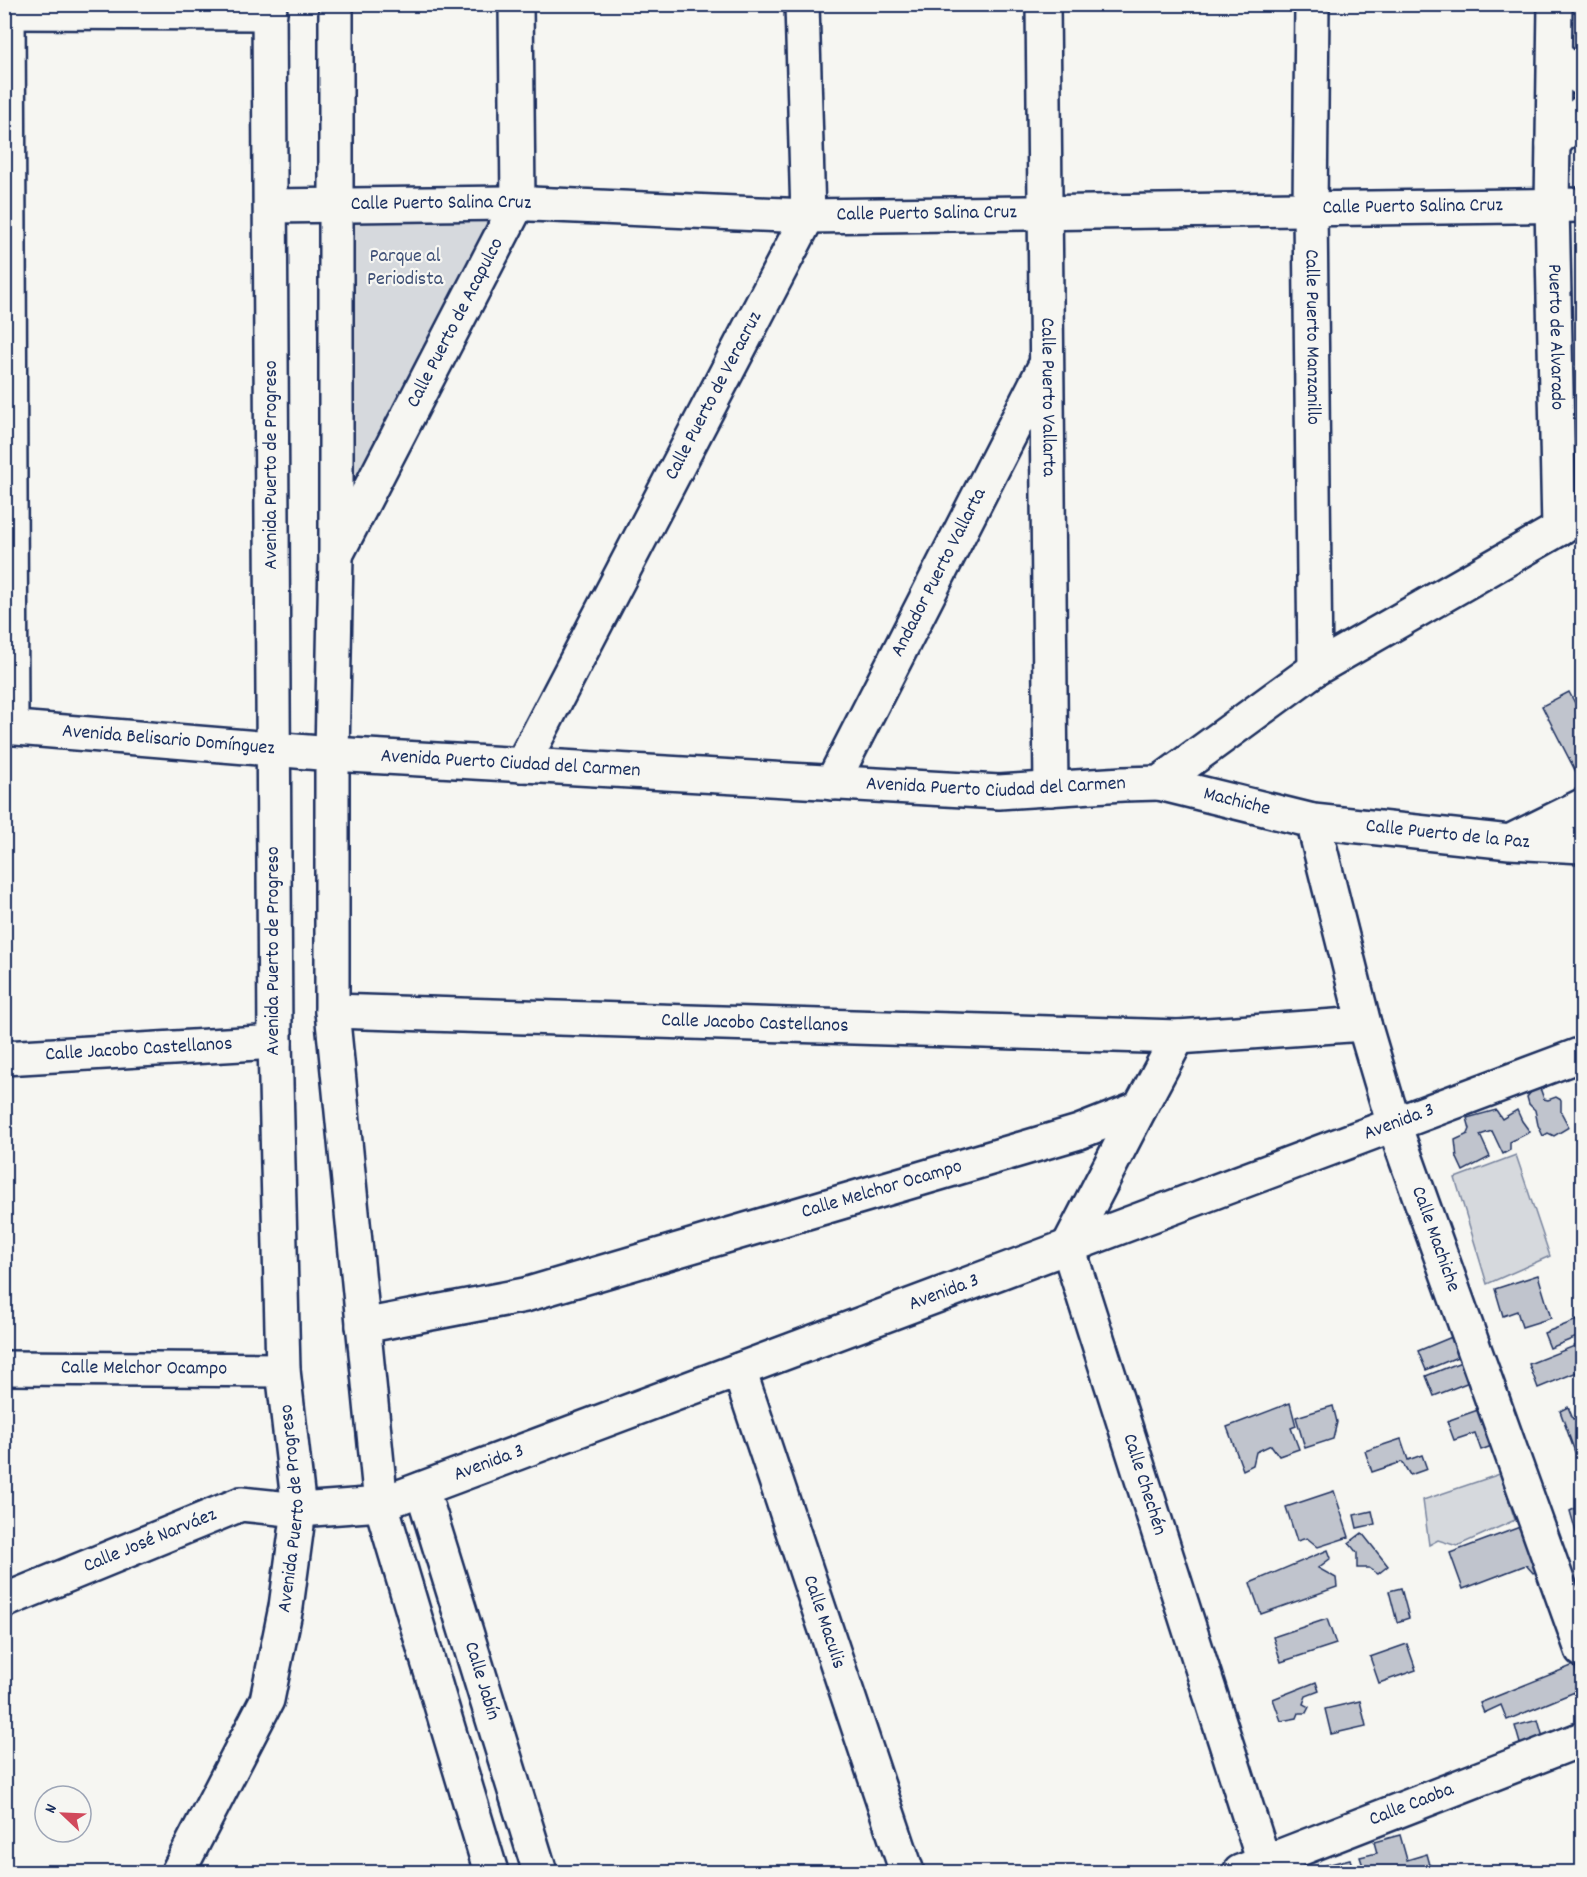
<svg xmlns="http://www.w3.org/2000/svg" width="1587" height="1877" viewBox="0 0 1587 1877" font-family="Dekko,sans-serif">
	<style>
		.green { fill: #d6d9dd; stroke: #78849e; stroke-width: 1.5 }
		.building { fill: #c0c4cd; stroke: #1b2f5e; stroke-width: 1.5 }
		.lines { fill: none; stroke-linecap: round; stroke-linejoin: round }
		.street-casing { stroke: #1b2f5e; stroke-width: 38 }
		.secondary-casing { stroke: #1b2f5e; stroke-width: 38 }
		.street { stroke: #f6f6f2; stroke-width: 33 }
		.secondary { stroke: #f6f6f2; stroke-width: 33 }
		.labels { text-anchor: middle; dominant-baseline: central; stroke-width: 4.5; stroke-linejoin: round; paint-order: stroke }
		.street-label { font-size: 20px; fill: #1b2f5e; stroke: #f6f6f2 }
		.park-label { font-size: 20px; fill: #405177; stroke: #f6f6f2 }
	</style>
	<rect width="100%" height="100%" fill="#f6f6f2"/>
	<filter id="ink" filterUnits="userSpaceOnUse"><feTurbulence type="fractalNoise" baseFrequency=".0167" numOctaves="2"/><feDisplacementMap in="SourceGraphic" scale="12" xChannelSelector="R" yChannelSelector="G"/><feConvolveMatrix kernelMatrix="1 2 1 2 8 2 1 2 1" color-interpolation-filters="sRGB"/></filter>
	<g filter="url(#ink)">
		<g class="green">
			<path d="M345 207 502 212 345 511Z"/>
			<path d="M1516 1155 1550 1256 1487 1284 1455 1178Z"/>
			<path d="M1500 1474 1515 1520 1457 1546 1438 1540 1429 1545 1423 1500Z"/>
		</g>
		<g class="building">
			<path d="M1569 692 1582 716V776L1579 778 1542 706Z"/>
			<path d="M1540 1088 1544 1099 1548 1100 1556 1097 1561 1100V1112L1569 1127 1554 1136 1548 1133 1543 1136 1538 1125 1535 1110 1529 1104 1527 1097 1531 1092Z"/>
			<path d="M1496 1110 1502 1119 1517 1110 1522 1121 1530 1132 1510 1142V1150L1503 1154 1492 1131 1480 1135 1490 1157 1463 1171 1457 1158 1455 1140 1468 1134 1470 1129 1467 1118Z"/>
			<path d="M1538 1275 1551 1318 1522 1327 1517 1311 1503 1316 1495 1289Z"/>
			<path d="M1577 1320 1582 1335 1550 1348 1544 1333Z"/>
			<path d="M1459 1334 1467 1353 1426 1370 1418 1351Z"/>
			<path d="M1582 1343V1370L1538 1388 1529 1364Z"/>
			<path d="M1466 1360 1474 1380 1434 1396 1426 1376Z"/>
			<path d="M1290 1403 1296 1426 1291 1428 1299 1449 1279 1456 1271 1445 1256 1452 1253 1465 1243 1470 1227 1427Z"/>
			<path d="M1333 1406 1337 1422 1333 1439 1305 1448 1296 1417Z"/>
			<path d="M1489 1406 1502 1442 1481 1450 1475 1433 1454 1440 1447 1421Z"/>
			<path d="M1568 1407 1573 1419 1582 1416V1449L1575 1452 1560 1411Z"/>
			<path d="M1401 1439 1408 1460 1422 1455 1427 1469 1410 1475 1402 1462 1372 1472 1365 1451Z"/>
			<path d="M1334 1491 1349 1537 1318 1547 1307 1538 1297 1541 1286 1507Z"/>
			<path d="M1582 1505V1546H1580L1570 1511Z"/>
			<path d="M1372 1511 1375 1524 1357 1528 1354 1515Z"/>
			<path d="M1528 1524 1545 1569 1533 1573 1526 1565 1463 1589 1450 1553Z"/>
			<path d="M1362 1533 1388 1566 1378 1574 1369 1568H1357V1553L1349 1543Z"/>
			<path d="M1328 1550 1331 1558 1318 1568 1336 1578 1337 1587 1261 1614 1250 1583Z"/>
			<path d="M1401 1588 1409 1618 1397 1622 1389 1591Z"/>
			<path d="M1327 1619 1336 1644 1281 1662 1273 1637Z"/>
			<path d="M1407 1644 1416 1670 1379 1683 1370 1657Z"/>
			<path d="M1574 1665 1582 1689 1507 1720 1501 1705 1484 1713 1480 1703Z"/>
			<path d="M1316 1682 1319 1691 1306 1696 1303 1704 1309 1707 1306 1713H1299L1297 1718 1281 1721 1273 1699Z"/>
			<path d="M1360 1701 1366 1726 1331 1734 1325 1709Z"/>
			<path d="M1538 1720 1544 1741 1521 1747 1515 1726Z"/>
			<path d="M1400 1835 1407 1860 1427 1854 1432 1872H1365L1360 1857 1377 1853 1374 1842Z"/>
			<path d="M1350 1859 1354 1872H1321L1319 1867Z"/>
		</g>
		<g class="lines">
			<defs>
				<g id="street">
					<path d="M8 4 11 727"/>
					<path id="s1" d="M1043 4 1051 789"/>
					<path id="s2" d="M1312 4 1310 209 1315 669"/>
					<path id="s3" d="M1555 4 1552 205 1559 529"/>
					<path d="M4 12 270 13"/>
					<path d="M1555 56 1582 79"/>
					<path d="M1553 144 1582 113"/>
					<path id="s4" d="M271 206 508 203 808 216 1582 205"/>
					<path id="s5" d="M336 555 518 203 516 4"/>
					<path id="s6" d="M522 765 808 216 802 4"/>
					<path id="s7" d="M832 783 1044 368"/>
					<path id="s8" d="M1159 783 1313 821 1510 842 1582 846"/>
					<path id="s9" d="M1313 821 1364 1024 1394 1125 1582 1650"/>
					<path d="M1511 841 1582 806"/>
					<path id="s10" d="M332 1011 1178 1037 1364 1024"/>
					<path id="s11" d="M4 1058 275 1042"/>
					<path id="s12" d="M1140 1108 1068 1247 1267 1872"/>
					<path id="s13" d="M363 1326 525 1295 1079 1132 1140 1108 1178 1037"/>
					<path id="s14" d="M4 1368 283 1370"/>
					<path id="s15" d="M739 1370 907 1872"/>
					<path id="s16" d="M422 1489 540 1872"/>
					<path id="s17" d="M4 1601 241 1504 299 1510 381 1504 1582 1054"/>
					<path id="s18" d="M1240 1872 1582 1739"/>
				</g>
				<g id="secondary">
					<path d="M336 4V555L332 754V1011L381 1504 491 1872"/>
					<path id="s19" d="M4 727 332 754 999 792 1123 784 1159 783 1315 669 1559 529 1582 513"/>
					<path id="s20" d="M178 1872 267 1700 286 1607 299 1510 283 1370 275 1042 269 4"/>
				</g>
			</defs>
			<use href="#street" class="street-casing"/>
			<use href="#secondary" class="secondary-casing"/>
			<use href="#street" class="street"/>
			<use href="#secondary" class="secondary"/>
		</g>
	</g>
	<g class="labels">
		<g class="street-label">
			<text stroke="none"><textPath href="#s4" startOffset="170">Calle Puerto Salina Cruz</textPath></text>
			<text stroke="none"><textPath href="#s4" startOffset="1142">Calle Puerto Salina Cruz</textPath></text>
			<text stroke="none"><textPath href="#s4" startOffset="656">Calle Puerto Salina Cruz</textPath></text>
			<text stroke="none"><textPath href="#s5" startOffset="261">Calle Puerto de Acapulco</textPath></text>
			<text stroke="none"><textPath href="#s2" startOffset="333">Calle Puerto Manzanillo</textPath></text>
			<text stroke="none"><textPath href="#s3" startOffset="333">Puerto de Alvarado</textPath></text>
			<text stroke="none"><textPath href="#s6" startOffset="416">Calle Puerto de Veracruz</textPath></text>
			<text stroke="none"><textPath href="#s1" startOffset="393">Calle Puerto Vallarta</textPath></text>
			<text transform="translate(272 465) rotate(-90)">Avenida Puerto de Progreso</text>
			<text stroke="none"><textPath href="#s7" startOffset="236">Andador Puerto Vallarta</textPath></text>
			<text stroke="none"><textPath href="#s19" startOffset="165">Avenida Belisario Domínguez</textPath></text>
			<text stroke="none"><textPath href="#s19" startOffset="508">Avenida Puerto Ciudad del Carmen</textPath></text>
			<text stroke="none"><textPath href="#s19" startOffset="994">Avenida Puerto Ciudad del Carmen</textPath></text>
			<text stroke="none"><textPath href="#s8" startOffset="80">Machiche</textPath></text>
			<text stroke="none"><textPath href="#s8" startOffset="294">Calle Puerto de la Paz</textPath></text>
			<text transform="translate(274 951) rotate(-90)">Avenida Puerto de Progreso</text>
			<text stroke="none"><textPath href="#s10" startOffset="423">Calle Jacobo Castellanos</textPath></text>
			<text stroke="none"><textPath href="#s11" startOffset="135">Calle Jacobo Castellanos</textPath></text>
			<text stroke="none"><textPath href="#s17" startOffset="1484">Avenida 3</textPath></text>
			<text stroke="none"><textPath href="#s13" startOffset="537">Calle Melchor Ocampo</textPath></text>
			<text stroke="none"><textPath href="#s9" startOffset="436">Calle Machiche</textPath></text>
			<text stroke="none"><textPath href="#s17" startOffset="998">Avenida 3</textPath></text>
			<text stroke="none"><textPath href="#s14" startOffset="140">Calle Melchor Ocampo</textPath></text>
			<text stroke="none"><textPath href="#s17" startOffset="512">Avenida 3</textPath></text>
			<text stroke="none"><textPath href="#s12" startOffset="406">Calle Chechén</textPath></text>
			<text stroke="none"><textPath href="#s20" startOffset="388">Avenida Puerto de Progreso</textPath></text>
			<text stroke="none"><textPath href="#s17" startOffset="158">Calle José Narváez</textPath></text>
			<text stroke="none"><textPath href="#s15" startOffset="266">Calle Maculis</textPath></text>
			<text stroke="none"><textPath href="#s16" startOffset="201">Calle Jabín</textPath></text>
			<text stroke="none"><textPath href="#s18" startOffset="184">Calle Caoba</textPath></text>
		</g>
		<g class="park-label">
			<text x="405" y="257">Parque al<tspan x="405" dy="23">Periodista</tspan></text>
		</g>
	</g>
	<rect width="1587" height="1877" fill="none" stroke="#f6f6f2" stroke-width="24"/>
	<rect x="12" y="12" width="1563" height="1853" fill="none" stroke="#1b2f5e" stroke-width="2" filter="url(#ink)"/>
	<g transform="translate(63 1814) rotate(293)"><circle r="28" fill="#f6f6f2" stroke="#9ea6b7" stroke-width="1.5"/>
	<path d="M0-4.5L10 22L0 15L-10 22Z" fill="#d1495b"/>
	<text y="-9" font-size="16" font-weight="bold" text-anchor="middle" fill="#1b2f5e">N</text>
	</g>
</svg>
